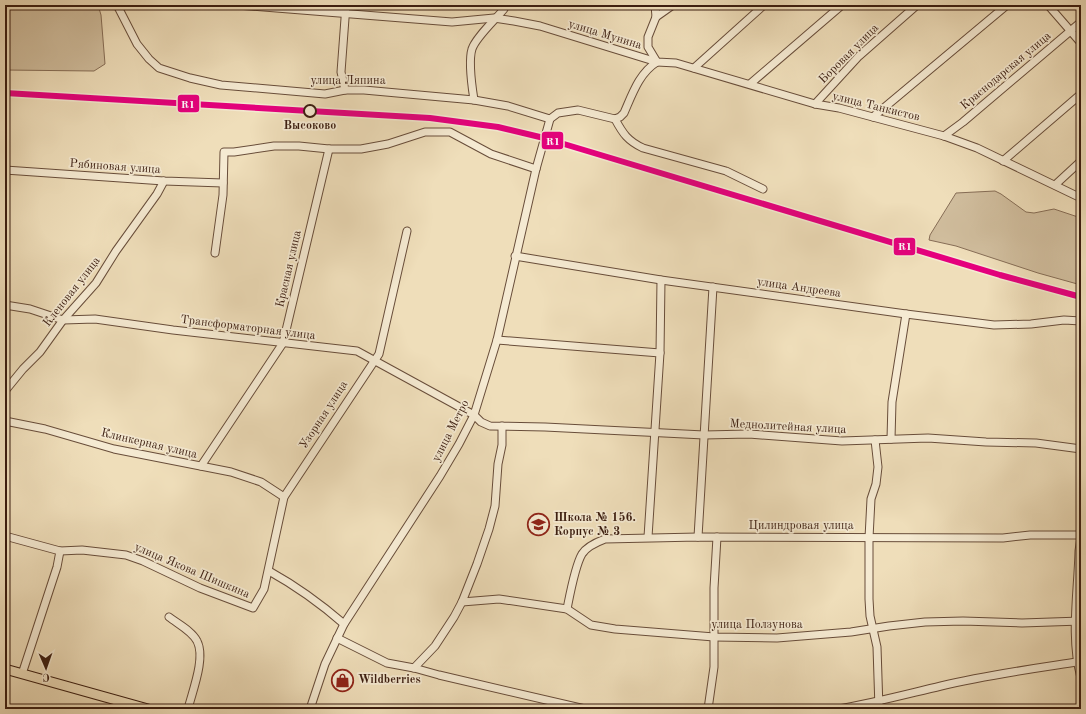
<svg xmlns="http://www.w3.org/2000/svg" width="1086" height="714" viewBox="0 0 1086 714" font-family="'Old Standard TT',serif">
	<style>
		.green { fill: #d0bd9d; stroke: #866d56 }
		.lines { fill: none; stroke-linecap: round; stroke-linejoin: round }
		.minor-casing { stroke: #684d3a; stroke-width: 9 }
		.major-casing { stroke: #3b1d10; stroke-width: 11 }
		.minor { stroke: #f5ead2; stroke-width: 7 }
		.major { stroke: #efdeba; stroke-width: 9 }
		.rail-1-casing { stroke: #f5ead2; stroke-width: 9 }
		.rail-1 { stroke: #e5007d; stroke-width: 6 }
		.stop-dot { fill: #f5ead2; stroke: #3b1d10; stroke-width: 2 }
		.labels { text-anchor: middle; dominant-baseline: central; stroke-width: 3.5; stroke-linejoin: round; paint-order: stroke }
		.street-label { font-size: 12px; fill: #3b1d10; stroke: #f5ead2 }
		.stop-label { font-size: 12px; font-weight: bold; fill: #3b1d10; stroke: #f5ead2 }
		.poi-label { font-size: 12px; font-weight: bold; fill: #3b1d10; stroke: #f5ead2; text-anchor: start }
		.line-badge { stroke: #f5ead2; stroke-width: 1.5 }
		.badge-label { font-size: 11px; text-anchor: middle; font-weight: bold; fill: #fff }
	</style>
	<rect width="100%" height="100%" fill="#efdeba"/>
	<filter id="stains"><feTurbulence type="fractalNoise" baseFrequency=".005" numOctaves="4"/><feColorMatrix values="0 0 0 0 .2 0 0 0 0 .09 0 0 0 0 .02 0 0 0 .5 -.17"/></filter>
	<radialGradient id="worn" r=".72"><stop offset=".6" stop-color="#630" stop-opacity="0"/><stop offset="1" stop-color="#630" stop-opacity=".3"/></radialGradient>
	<g class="green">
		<path d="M5 5H98L101 15 105 64 94 71 5 70Z"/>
		<path d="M995 191 1001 194 1026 212 1034 213 1054 209 1081 218V285L1038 273 956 246 929 240 930 235 956 193Z"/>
	</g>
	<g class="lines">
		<defs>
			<g id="minor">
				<path d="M117 5 137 44 149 59 159 68 190 78 221 85 325 94 345 90H364L474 100 508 106 550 119"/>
				<path d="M237 5 452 22 494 18 514 21 540 26 657 62 676 63 815 104 839 108 944 136 977 148 1081 198"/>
				<path d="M655 5 656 17 648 37V47L657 62"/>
				<path d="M1048 5 1081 43"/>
				<path d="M656 17 673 5"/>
				<path d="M694 68 764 5"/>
				<path d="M750 84 842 5"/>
				<path d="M345 90 341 72 346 5"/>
				<path d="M474 100C472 87 468 62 472 49 476 37 495 20 504 9V5"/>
				<path d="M815 104 859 56 917 5"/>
				<path d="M873 117 1007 5"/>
				<path d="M615 119C623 134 628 141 643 148L726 171 763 189"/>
				<path d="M944 136 963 122 1081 22"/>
				<path d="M1003 161 1081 94"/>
				<path d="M5 170 164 181 223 183"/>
				<path d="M1055 185 1081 161"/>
				<path d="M215 253 223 195 224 152H234L274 146H299L329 149H361L388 144 425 132H450L491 154 536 169"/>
				<path d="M515 256 661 280 906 314 994 325 1031 324 1064 320 1081 321"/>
				<path d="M5 305 30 309 63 320 95 319 173 330 357 351 474 415 481 422 490 426 545 427 704 435 749 434 842 441 928 438 986 442 1036 443 1081 449"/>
				<path d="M497 340 660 353"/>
				<path d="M5 391 23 369 40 352 63 320 96 283 116 251 157 194 164 181"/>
				<path d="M5 421 45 429 114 449 231 472 261 482 284 497"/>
				<path d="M891 439 892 402 906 314"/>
				<path d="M875 440 878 467 876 484 871 499 869 538V599L870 616 877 647 879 709"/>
				<path d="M201 466 283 343 329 149"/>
				<path d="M5 536 60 551 82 550 126 555 143 561 200 588 253 608 264 589 284 497 379 354 407 231"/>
				<path d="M648 537 660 353 661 280"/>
				<path d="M698 537 713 287"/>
				<path d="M1081 537 1079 551C1078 593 1070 637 1081 678"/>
				<path d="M269 571C296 586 321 604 344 624"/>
				<path d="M462 602 499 599 567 609 591 625 615 629 714 637 777 638 851 632 889 626 925 622 963 621 1022 623 1081 621"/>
				<path d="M567 609C570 594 575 566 582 554 587 546 597 542 605 539L698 537 1003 538 1030 535H1081"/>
				<path d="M169 617C178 624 192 631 197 641 206 658 192 692 188 709"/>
				<path d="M337 638 387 663 414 668 439 675 585 709"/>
				<path d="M414 668 435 646 454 617 462 602 477 564 489 529 495 506 498 464 502 445V426"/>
				<path d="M22 674 57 567 60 551"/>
				<path d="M310 709 325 664 344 624 440 476 459 444 474 415 497 340 536 169 550 119 558 113 578 110 615 119 620 117 624 113C632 95 639 73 657 62"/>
				<path d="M708 709 714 667V588L717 537"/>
				<path d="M839 709C873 703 907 694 941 686 986 675 1031 669 1077 662"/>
			</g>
			<path id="major" d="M5 669 148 709"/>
		</defs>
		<use href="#minor" class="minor-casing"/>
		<use href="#major" class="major-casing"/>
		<use href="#minor" class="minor"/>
		<use href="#major" class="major"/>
		<defs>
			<path id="rail-1" d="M5 93 430 118 498 127 544 138 1000 275 1081 297"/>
		</defs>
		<use href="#rail-1" class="rail-1-casing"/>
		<use href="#rail-1" class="rail-1"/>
	</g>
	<defs>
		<symbol id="school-ring" viewBox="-11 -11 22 22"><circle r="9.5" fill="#f5ead2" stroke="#8f2418" stroke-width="1.5"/><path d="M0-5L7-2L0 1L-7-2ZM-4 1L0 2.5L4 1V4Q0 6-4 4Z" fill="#8f2418"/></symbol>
		<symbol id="shop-ring" viewBox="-11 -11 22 22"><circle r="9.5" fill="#f5ead2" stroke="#8f2418" stroke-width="1.5"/><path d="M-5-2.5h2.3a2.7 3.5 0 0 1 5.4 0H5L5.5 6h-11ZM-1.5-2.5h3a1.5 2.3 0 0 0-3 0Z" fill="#8f2418"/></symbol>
	</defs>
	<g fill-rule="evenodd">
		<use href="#school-ring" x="526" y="512" width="25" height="25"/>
		<use href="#shop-ring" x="330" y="668" width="25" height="25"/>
	</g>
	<circle class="stop-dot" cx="310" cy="111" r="6"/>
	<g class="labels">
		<g class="street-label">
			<text transform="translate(605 35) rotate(17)">улица Мунина</text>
			<text transform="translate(849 54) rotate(-45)">Боровая улица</text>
			<text transform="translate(1006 71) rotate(-40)">Краснодарская улица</text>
			<text x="348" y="81">улица Ляпина</text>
			<text transform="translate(876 107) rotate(14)">улица Танкистов</text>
			<text transform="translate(115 167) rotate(4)">Рябиновая улица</text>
			<text transform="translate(289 269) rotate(-77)">Красная улица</text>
			<text transform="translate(799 288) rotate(8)">улица Андреева</text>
			<text transform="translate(72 292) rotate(-52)">Кленовая улица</text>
			<text transform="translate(248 328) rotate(7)">Трансформаторная улица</text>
			<text transform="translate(324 415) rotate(-57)">Узорная улица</text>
			<text transform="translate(788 427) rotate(3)">Меднолитейная улица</text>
			<text transform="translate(451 431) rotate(-63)">улица Метро</text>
			<text transform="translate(149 444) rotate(13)">Клинкерная улица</text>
			<text x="801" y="526">Цилиндровая улица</text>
			<text transform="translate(192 571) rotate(23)">улица Якова Шишкина</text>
			<text x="757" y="625">улица Ползунова</text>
		</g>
		<g class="stop-label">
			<text x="310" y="126">Высоково</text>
		</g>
		<g class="poi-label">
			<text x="554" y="518">Школа № 156.<tspan x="554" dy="14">Корпус № 3</tspan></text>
			<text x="358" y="680">Wildberries</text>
		</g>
	</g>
	<g class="line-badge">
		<rect x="177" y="94" width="23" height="19" rx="4" fill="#e5007d"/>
		<rect x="541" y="131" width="23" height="19" rx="4" fill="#e5007d"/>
		<rect x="893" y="237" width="23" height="19" rx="4" fill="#e5007d"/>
	</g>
	<g class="badge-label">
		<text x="188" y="108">R1</text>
		<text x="553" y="145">R1</text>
		<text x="905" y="250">R1</text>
	</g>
	<rect width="1086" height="714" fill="none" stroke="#efdeba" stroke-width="20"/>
	<rect x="6" y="6" width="1074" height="702" fill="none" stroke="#3b1d10" stroke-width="2"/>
	<rect x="10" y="10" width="1066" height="694" fill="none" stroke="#3b1d10"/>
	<g transform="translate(46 668) rotate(178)" stroke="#f5ead2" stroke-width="3" paint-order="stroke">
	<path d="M0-3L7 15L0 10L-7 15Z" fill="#3b1d10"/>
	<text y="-6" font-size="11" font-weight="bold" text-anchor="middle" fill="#3b1d10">С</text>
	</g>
	<rect width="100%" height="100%" filter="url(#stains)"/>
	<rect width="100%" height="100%" fill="url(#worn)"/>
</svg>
